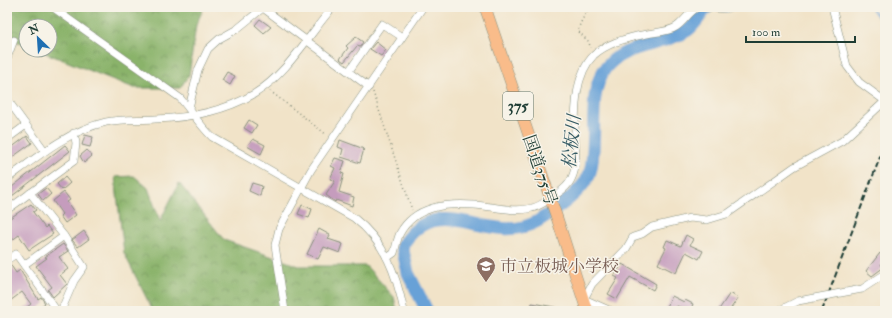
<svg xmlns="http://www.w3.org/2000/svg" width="892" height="318" viewBox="0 0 892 318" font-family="'IM FELL Double Pica','Noto Serif JP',serif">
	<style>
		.forest { fill: url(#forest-crowns); stroke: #54784f }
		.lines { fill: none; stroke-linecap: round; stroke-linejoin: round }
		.stream { stroke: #68a1d7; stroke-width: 2 }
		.river { stroke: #68a1d7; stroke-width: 13 }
		.building { fill: #c59cbd }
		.minor-casing { stroke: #88907e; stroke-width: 8 }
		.highway-casing { stroke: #88907e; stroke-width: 12 }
		.path { stroke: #88907e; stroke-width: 1.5; stroke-dasharray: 1 3; stroke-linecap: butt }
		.minor { stroke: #fff; stroke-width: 7 }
		.highway { stroke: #f9bc8a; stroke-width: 11 }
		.rail { stroke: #1f3d34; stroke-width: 2; stroke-dasharray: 6 3; stroke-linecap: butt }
		.minor-bridge-casing { stroke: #88907e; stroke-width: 8; stroke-linecap: butt }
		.minor-bridge { stroke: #fff; stroke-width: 7 }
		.labels { text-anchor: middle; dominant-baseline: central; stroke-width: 3; stroke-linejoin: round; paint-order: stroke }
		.shield { fill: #f7f3e8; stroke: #60746a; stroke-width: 1 }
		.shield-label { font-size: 16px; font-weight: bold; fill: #1f3d34 }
		.street-label { font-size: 17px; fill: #1f3d34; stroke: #f7f3e8 }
		.education-label { font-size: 17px; fill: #785e54; stroke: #f7f3e8; text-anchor: start }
		.water-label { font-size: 18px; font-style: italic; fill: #355b65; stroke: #f7f3e8 }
	</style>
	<defs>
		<pattern id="forest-crowns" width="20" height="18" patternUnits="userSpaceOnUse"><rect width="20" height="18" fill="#8ab36a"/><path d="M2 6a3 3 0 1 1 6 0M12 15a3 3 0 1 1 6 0" fill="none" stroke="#709358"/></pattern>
	</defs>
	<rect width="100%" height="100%" fill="#f7f3e8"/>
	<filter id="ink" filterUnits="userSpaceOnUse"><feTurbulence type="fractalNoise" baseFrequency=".025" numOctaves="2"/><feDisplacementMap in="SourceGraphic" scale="8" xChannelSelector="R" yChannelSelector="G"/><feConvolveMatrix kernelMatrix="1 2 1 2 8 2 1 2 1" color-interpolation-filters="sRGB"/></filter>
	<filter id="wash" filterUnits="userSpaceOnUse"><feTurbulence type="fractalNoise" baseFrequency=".012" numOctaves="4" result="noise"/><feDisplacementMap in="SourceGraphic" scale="16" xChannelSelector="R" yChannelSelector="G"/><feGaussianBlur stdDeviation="0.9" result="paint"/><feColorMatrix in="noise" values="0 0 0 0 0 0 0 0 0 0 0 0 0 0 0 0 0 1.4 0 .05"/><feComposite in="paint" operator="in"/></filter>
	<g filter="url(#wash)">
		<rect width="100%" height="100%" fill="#f1e3c8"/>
		<g class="forest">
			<path d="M7 7H204L196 25 189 75 180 88H134L38 50H50V26H26V45L14 40 7 33Z"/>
			<path d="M134 176 148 188 160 221 179 183 224 240 299 266H366L394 297 397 311H153L124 253 115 177Z"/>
		</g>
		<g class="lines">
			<path class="stream" d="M871 7 885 27"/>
			<path class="river" d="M427 311 408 273 402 246C438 187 490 249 538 221 554 211 585 190 590 172 595 155 593 129 594 111 594 96 596 83 604 70 623 43 662 47 688 30 695 25 701 14 707 7"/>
		</g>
		<g id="blocks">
			<g class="building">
				<path d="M260 19 271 27 264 33 255 25Z"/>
				<path d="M356 37 363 42 360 47 357 46 344 62 340 59 348 48 346 46Z"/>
				<path d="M376 42 386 50 381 56 370 49Z"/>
				<path d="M227 72 235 76 230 85 222 80Z"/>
				<path d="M249 120 257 125 252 133 244 128Z"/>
				<path d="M85 135 93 137 90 147 82 145Z"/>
				<path d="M27 136 32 143 7 161V151Z"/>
				<path d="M253 139 265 145 261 154 247 146Z"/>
				<path d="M340 140 364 149 360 163 341 157 343 149 338 147Z"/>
				<path d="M65 145 70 151 7 200V191Z"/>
				<path d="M87 150 92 156 84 163 80 156Z"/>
				<path d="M335 158 345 161 341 173 344 174 339 192 354 197 352 206 336 200 335 202 326 195 335 181 330 179 335 168 331 166Z"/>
				<path d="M65 177 70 183 62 190 57 184Z"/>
				<path d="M252 183 262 186 260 196 249 191Z"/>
				<path d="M46 188 51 194 43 201 38 194Z"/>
				<path d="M64 192 70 200 67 202 76 215 65 223 60 216 62 214 53 201Z"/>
				<path d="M31 204 36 210 33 212 45 228 47 226 53 234 29 250 19 235 7 244V220Z"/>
				<path d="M302 205 312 209 309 218 298 214Z"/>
				<path d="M319 229 330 235 328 239 343 244 340 253 324 247 318 259 307 254Z"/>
				<path d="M84 231 89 239 78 247 72 240Z"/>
				<path d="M686 235 693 239 690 245 703 251 699 259 686 252 676 273 658 264 666 248 664 247 667 240 681 246Z"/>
				<path d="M63 244 68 251 59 257 68 269 60 275 67 284 53 297 48 290 52 287 36 266 47 258 45 257Z"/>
				<path d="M880 253 885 258 881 265 884 267 872 276 866 271Z"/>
				<path d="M10 264 16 273 20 270 38 299 41 297 45 303 36 311H22L31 304 22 292 10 301 7 297V265Z"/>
				<path d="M622 264 656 284 653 290 630 277 617 299 608 294 618 278 614 276Z"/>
				<path d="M730 293 738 298 729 311H718Z"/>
				<path d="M672 296 684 302 685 300 693 304 690 311 677 306 676 308 674 307 672 311H665Z"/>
				<path d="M532 303 560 308V311H530Z"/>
			</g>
		</g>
	</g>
	<g filter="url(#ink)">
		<use href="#blocks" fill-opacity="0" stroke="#88907e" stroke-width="1"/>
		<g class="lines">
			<defs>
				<g id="minor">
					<path d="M52 7 180 98C191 111 199 124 212 137L354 218C385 242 396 273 404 311"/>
					<path d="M701 7 726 9 730 7"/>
					<path d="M832 7 847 66 859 82 885 101"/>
					<path d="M263 8 369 87"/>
					<path d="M486 11 494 7"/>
					<path d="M7 58 14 40"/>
					<path d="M349 71 382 24 402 37"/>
					<path d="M7 99 45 151"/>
					<path d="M189 108 198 70 208 49 219 39 237 29 264 7"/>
					<path d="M7 139 26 125"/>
					<path d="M7 179C38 156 68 131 106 122 122 119 139 120 155 119 190 118 223 112 254 94 288 73 307 37 333 7"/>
					<path d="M30 193 64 236 84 267 74 281 61 311"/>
					<path d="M7 210 74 161 76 143 74 133"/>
					<path d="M387 258 394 253C396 247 397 239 400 233 415 206 446 203 474 205 493 206 513 213 532 208 538 207 545 202 550 199 556 195 565 189 569 183 579 168 575 151 575 133 575 108 575 74 594 55 607 43 630 37 647 34 657 32 668 32 676 27 685 21 689 11 699 7"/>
					<path d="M7 260 16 254 57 311"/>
					<path d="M24 265 64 236"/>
					<path d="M862 289 885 274"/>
					<path d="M7 310 8 311"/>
					<path d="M285 311 275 245 279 229 311 170 423 7"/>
					<path d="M611 311 584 299 592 284 626 249 633 237 642 234 652 227 690 218 707 220 727 214 794 167 842 141 885 101"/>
					<path d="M778 311 798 301"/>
				</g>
				<path id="highway" d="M485 7 557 218 587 311"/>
			</defs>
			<use href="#minor" class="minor-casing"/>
			<use href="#highway" class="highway-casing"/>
			<g class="path">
				<path d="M589 7 580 24 578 31 588 41 591 48"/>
				<path d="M270 91 327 135"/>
				<path d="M373 92 412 210"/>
			</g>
			<use href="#minor" class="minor"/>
			<use href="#highway" class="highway"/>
			<path class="rail" d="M822 311 885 144"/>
			<defs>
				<path id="minor-bridge" d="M798 301 862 289"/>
			</defs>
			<use href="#minor-bridge" class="minor-bridge-casing"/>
			<use href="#minor-bridge" class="minor-bridge"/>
		</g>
	</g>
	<defs>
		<symbol id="school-pin" viewBox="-11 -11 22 30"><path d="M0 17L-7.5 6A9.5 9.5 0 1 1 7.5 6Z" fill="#8d6e63" stroke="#f7f3e8"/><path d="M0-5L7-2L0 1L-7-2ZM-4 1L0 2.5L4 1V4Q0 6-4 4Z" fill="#fff"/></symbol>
	</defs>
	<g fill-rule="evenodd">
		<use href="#school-pin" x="475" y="255" width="22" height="30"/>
	</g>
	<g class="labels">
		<rect class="shield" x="503" y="92" width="30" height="28" rx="3"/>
		<g class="shield-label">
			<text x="518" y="106">375</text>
		</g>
		<g class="street-label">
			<text transform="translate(540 170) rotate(71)">国道375号</text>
		</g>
		<g class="education-label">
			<text x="500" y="266">市立板城小学校</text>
		</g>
		<g class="water-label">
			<text transform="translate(572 142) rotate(-84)">松板川</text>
		</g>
	</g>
	<rect width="892" height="318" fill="none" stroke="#f7f3e8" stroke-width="24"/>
	<g transform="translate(38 38) rotate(335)"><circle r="19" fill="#f7f3e8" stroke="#a1aaa0"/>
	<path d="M0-3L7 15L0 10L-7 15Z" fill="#1f6fb2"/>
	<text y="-6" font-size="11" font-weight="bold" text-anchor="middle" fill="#1f3d34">N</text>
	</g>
	<path d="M746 36v6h109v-6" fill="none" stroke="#1f3d34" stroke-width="2"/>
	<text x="752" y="36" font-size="12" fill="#1f3d34" stroke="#f7f3e8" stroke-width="3" paint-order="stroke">100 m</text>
</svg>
